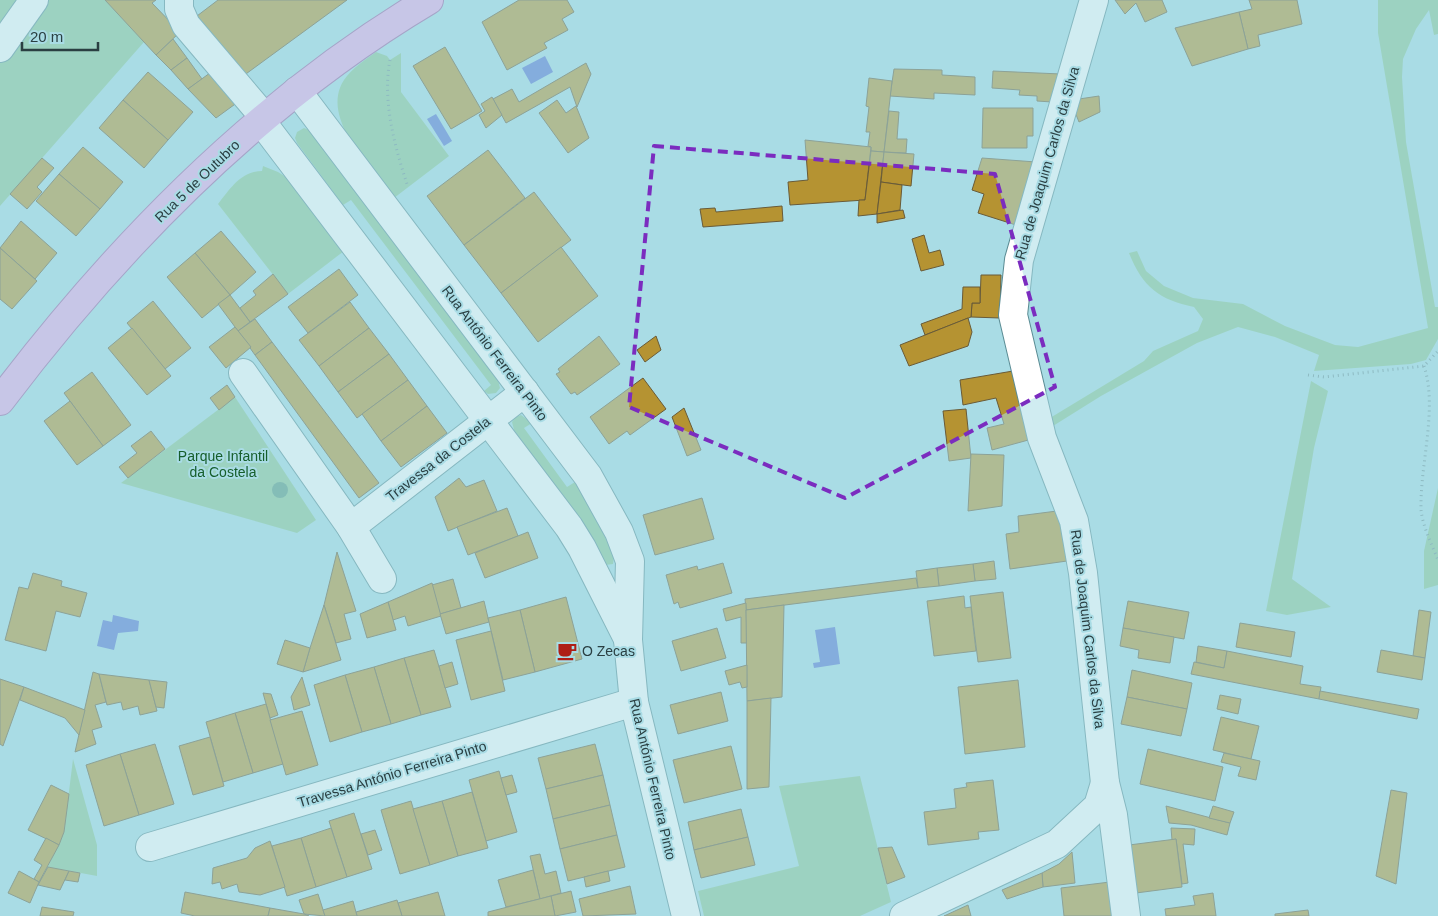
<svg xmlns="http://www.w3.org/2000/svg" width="1438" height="916" viewBox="0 0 1438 916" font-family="Arial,sans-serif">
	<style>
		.green { fill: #8dc696 }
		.water { fill: #5773d2 }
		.building { fill: #b59332; stroke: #695b38 }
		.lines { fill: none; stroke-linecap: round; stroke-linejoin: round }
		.minor-casing { stroke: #5b8c94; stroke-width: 30 }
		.major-casing { stroke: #a062a5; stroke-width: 30 }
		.path { stroke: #6c9096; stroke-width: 3; stroke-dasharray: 1 4; stroke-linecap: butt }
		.minor { stroke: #fff; stroke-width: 28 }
		.major { stroke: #ecace9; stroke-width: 28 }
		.tree { fill: #58977f }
		.marked { fill: none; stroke: #7b2cbf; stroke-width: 4; stroke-dasharray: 10 6; stroke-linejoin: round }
		.labels { text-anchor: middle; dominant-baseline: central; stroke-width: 4; stroke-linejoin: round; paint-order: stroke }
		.street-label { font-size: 14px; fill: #2a3f42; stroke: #a9dce5 }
		.park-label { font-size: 14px; fill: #165e2b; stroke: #a9dce5 }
		.poi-label { font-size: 14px; fill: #2a3f42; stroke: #a9dce5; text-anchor: start }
	</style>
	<rect width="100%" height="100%" fill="#a9dce5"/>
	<g class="green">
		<path d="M0 0H26L0 36Z"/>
		<path d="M44 0H105L144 42 0 206V61Z"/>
		<path d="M1378 0H1438V34L1434 35 1429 10 1416 29 1403 59 1402 77 1406 142 1435 307H1438V339L1426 360 1411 364 1314 371 1319 355 1275 337 1238 327 1197 343 1101 396 1053 426 1050 418 1144 361 1153 351 1198 331 1203 319 1194 307C1159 300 1142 286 1129 253L1137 251 1146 271 1164 286 1193 298 1243 304 1285 326 1335 345 1358 347 1428 328 1378 33Z"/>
		<path d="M376 52 387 56 390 60 401 53V92L449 156 394 198C373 170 319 118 344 80 352 68 365 60 376 52Z"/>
		<path d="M304 128 309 130 498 380 500 388 496 393 488 394 484 391 491 385 351 200 343 205 297 143 295 138 297 132Z"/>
		<path d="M263 166 278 172 286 177 344 251 288 294 218 204C230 189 241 171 262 171Z"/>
		<path d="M1311 381 1328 391 1314 448 1292 579 1331 607 1287 615 1266 611Z"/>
		<path d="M235 397 316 520 297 533 121 483Z"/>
		<path d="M521 415 532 423 524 428 567 487 575 482 590 503 614 557 613 564 605 565 583 523 514 430 512 422 516 417Z"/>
		<path d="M1438 488V585L1424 589V551Z"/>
		<path d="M73 759 97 845V876L48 867 64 832Z"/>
		<path d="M860 776 891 902 860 916H704L698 891 799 866 779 786Z"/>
	</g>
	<g class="water">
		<path d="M545 56 553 72 531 84 522 68Z"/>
		<path d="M436 114 452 141 444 146 427 119Z"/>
		<path d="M113 615 139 621 138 631 118 633 114 650 97 646 103 620 112 622Z"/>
		<path d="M835 627 840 664 814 668 813 663 820 662 815 630Z"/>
	</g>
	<g class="building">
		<path d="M105 0H156L152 3 180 32 156 55Z"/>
		<path d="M218 0H347L239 79 193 19Z"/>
		<path d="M519 0H567L574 12 562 19 568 30 544 43 547 48 507 70 482 22Z"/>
		<path d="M1115 0H1162L1167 12 1145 22 1136 3 1125 14Z"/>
		<path d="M1249 0H1297L1302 24 1258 35 1260 46 1248 49 1239 12 1252 9Z"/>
		<path d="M1239 12 1248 49 1192 66 1175 28Z"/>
		<path d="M173 39 187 58 171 70 156 55Z"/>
		<path d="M445 47 482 111 451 129 413 66Z"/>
		<path d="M187 58 202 79 188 89 171 70Z"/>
		<path d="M586 63 591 74 577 107 570 87 506 123 493 99 512 89 519 102Z"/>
		<path d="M894 69 942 70V75L975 77V95L934 93V99L890 96Z"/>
		<path d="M214 70 238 102 216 118 188 89Z"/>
		<path d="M993 71 1061 74 1052 102 1037 101V96L1019 95 1020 90 992 88Z"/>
		<path d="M148 72 193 112 168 140 123 100Z"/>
		<path d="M869 78 892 81 884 152 871 151V147L868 146 870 132H866L869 107 866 106Z"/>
		<path d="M1099 96 1100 112 1079 122 1075 112 1079 99Z"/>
		<path d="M492 97 502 115 486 128 479 115 485 111 481 104Z"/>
		<path d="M123 100 168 140 144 168 99 128Z"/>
		<path d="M557 100 566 113 576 106 589 138 568 153 539 113Z"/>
		<path d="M983 108H1033V136H1027V148H982Z"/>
		<path d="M889 111 899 112 897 139H907L906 153 884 152Z"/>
		<path d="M805 140 871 147 865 200 790 205 788 182 808 180Z"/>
		<path d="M83 147 123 182 100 209 59 174Z"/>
		<path d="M488 150 525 198 464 245 427 196Z"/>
		<path d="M871 151 884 152 877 214 858 216 859 200H865Z"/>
		<path d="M884 152 914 154 911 186 881 182Z"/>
		<path d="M42 158 54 168 37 187 42 192 27 209 10 194Z"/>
		<path d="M982 158 1036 162 1016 225 978 213 984 194 972 190Z"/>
		<path d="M59 174 100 209 76 236 36 201Z"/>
		<path d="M881 182 902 185 900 210 877 214Z"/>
		<path d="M534 192 571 240 501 293 464 245Z"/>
		<path d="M782 206 783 221 703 227 700 209 715 208 716 212Z"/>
		<path d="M903 210 905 218 877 223V214Z"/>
		<path d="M21 221 57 253 35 279 0 248Z"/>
		<path d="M221 231 256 272 230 295 195 253Z"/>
		<path d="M924 235 929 253 940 250 944 265 921 271 912 239Z"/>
		<path d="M561 247 598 296 538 342 501 293Z"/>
		<path d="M0 248 37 281 12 309 0 299Z"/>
		<path d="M195 253 230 295 202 318 167 277Z"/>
		<path d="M339 269 358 295 308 333 288 307Z"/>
		<path d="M273 274 288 294 250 322 240 308 256 295 253 291Z"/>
		<path d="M981 275H1001L1000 318 971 317 972 303H980Z"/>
		<path d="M963 287H980V303H972L971 317 925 335 921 324 962 309Z"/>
		<path d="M230 295 250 322 238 331 218 304Z"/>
		<path d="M153 301 191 348 165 369 127 323Z"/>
		<path d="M350 302 369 328 319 366 299 340Z"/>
		<path d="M968 318 972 332 968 346 909 366 900 345Z"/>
		<path d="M255 319 272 342 255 355 238 331Z"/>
		<path d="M235 327 251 347 226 368 209 347Z"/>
		<path d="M132 328 171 376 147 395 108 348Z"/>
		<path d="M369 328 389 354 338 392 319 366Z"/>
		<path d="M599 336 620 364 587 388 577 395 575 392 571 394 556 374 560 372 558 369Z"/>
		<path d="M656 336 661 350 645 362 637 350Z"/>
		<path d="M272 342 379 483 359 498 255 355Z"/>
		<path d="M389 354 408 380 357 418 338 392Z"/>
		<path d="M1013 371 1032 439 992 450 987 428 1004 424 996 398 963 405 960 380Z"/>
		<path d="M92 372 131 425 103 446 64 393Z"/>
		<path d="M643 378 666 409 630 435 627 431 609 444 590 417Z"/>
		<path d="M408 380 427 406 381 441 362 414Z"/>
		<path d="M227 385 235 397 219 410 210 398Z"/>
		<path d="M70 401 103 446 77 465 44 421Z"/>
		<path d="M427 406 447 433 401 467 381 441Z"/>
		<path d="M684 408 701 450 687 456 672 417Z"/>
		<path d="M966 409 971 458 949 461 943 411Z"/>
		<path d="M151 431 165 449 128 478 119 467 137 453 131 446Z"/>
		<path d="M971 454 1004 455 1002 506 968 511Z"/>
		<path d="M459 478 466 487 484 480 497 511 448 531 435 497Z"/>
		<path d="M702 498 714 539 655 555 643 515Z"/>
		<path d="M507 508 518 536 468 555 457 527Z"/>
		<path d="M1057 511 1063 526 1067 561 1010 569 1006 534 1019 532 1018 516Z"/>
		<path d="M528 532 538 558 485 578 475 553Z"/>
		<path d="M337 552 356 611 344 614 351 639 336 643 324 605Z"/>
		<path d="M994 561 996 579 975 581 973 564Z"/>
		<path d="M723 563 732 593 680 608 678 602 674 604 666 575 697 566 698 570Z"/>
		<path d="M973 564 975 581 939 586 937 568Z"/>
		<path d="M937 568 939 586 918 588 916 571Z"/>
		<path d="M33 573 62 581 61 586 87 593 80 617 56 611 46 651 5 640 19 587 28 589Z"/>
		<path d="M916 578 918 588 746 610 745 599Z"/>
		<path d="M453 579 461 608 440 614 432 585Z"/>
		<path d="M432 583 441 616 408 626 405 616 393 620 388 602Z"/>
		<path d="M1003 592 1011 658 978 662 970 596Z"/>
		<path d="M964 596 965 608 971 607 976 651 934 656 927 601Z"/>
		<path d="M566 597 582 659 535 672 520 610Z"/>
		<path d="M484 601 489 622 446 634 440 614Z"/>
		<path d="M1128 601 1189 612 1184 639 1123 628Z"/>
		<path d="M388 602 396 630 367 638 360 614Z"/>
		<path d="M746 603 747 643H741V617L726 621 723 609Z"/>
		<path d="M324 605 341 660 303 672 310 648Z"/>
		<path d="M784 605 782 697 747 701 746 610Z"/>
		<path d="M520 610 535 672 503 680 488 618Z"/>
		<path d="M1419 610 1431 612 1425 658 1413 656Z"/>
		<path d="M1240 623 1295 632 1291 657 1236 647Z"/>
		<path d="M717 628 726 658 681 671 672 641Z"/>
		<path d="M1123 628 1174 637 1170 663 1138 658 1139 650 1120 646Z"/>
		<path d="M491 631 505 691 471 700 456 640Z"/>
		<path d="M285 640 310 648 303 672 277 664Z"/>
		<path d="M1198 646 1227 651 1224 668 1196 662Z"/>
		<path d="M434 650 451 707 421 715 404 658Z"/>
		<path d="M1381 650 1425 658 1422 680 1377 672Z"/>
		<path d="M1227 651 1303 666 1300 684 1321 687 1319 699 1191 674 1194 662 1224 668Z"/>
		<path d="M404 658 421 715 391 724 374 667Z"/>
		<path d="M452 662 458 684 445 688 439 666Z"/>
		<path d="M747 665V687L742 688 740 682 729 685 725 671Z"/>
		<path d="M374 667 391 724 362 732 345 675Z"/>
		<path d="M1132 670 1192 683 1187 709 1127 697Z"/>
		<path d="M93 672 99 674 106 702 95 705 102 727 92 730 96 744 75 752Z"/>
		<path d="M99 674 149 680 157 711 140 715 138 706 123 710 121 702 107 705Z"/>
		<path d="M345 675 362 732 330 742 314 685Z"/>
		<path d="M302 677 310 705 294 710 291 697Z"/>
		<path d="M0 679 24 687 3 746 0 744Z"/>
		<path d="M149 680 167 682 164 708 156 707Z"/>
		<path d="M1018 680 1025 747 965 754 958 687Z"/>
		<path d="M24 687 85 710 79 735 65 718 20 700Z"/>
		<path d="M1320 691 1419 709 1417 719 1319 699Z"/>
		<path d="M721 692 728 721 678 734 670 705Z"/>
		<path d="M263 693 271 694 278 715 270 718Z"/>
		<path d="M1220 695 1241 699 1238 714 1217 709Z"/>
		<path d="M1127 697 1187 709 1181 736 1121 724Z"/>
		<path d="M771 698 769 787 747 789V701Z"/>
		<path d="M266 704 283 764 253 773 235 713Z"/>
		<path d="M302 711 318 765 286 775 270 720Z"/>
		<path d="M235 713 253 773 223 782 206 722Z"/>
		<path d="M1221 717 1259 726 1251 759 1213 750Z"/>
		<path d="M210 737 224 786 193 795 179 746Z"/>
		<path d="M155 744 174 804 139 815 120 754Z"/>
		<path d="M595 744 603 775 546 789 538 758Z"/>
		<path d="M731 746 742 789 684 803 673 760Z"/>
		<path d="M1148 749 1223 767 1215 801 1140 784Z"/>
		<path d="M1224 753 1260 761 1256 780 1238 776 1241 767 1221 762Z"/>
		<path d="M120 754 139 815 104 826 86 765Z"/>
		<path d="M499 771 517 832 486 841 469 780Z"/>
		<path d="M512 775 517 792 506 795 501 778Z"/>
		<path d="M603 775 610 805 553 819 546 789Z"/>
		<path d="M993 780 999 830 978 832 979 839 928 845 924 812 956 808 954 789 967 787 966 783Z"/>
		<path d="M51 785 69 794 64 832 59 845 28 830Z"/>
		<path d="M1391 790 1407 793 1396 884 1376 876Z"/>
		<path d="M472 792 488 848 458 856 442 801Z"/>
		<path d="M411 801 430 865 400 874 381 810Z"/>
		<path d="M442 801 458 856 430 865 413 809Z"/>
		<path d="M610 805 617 835 560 849 553 819Z"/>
		<path d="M1166 806 1230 823 1227 835 1191 825 1169 823Z"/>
		<path d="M1213 806 1234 812 1230 823 1209 818Z"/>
		<path d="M741 809 748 837 694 850 688 822Z"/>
		<path d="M354 813 372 869 347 877 329 821Z"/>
		<path d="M331 828 347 877 316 887 301 838Z"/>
		<path d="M1171 828 1195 829 1194 845 1183 844 1188 883 1182 884 1176 839 1172 840Z"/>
		<path d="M375 830 382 850 368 855 361 834Z"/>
		<path d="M617 835 625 867 568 881 560 849Z"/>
		<path d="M748 837 755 865 701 878 694 850Z"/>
		<path d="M46 838 59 845 39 882 34 879 42 865 34 860Z"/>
		<path d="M301 838 316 887 287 896 272 846Z"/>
		<path d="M1176 839 1182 887 1136 893 1129 845Z"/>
		<path d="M270 841 285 887 260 895 239 892 237 884 222 889 220 882 212 884 213 868 247 858 255 848Z"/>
		<path d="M892 847 905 877 887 884 878 848Z"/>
		<path d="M1072 852 1075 883 1043 887 1042 873 1059 864Z"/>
		<path d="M540 854 545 874 556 871 561 893 540 899 530 856Z"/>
		<path d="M48 867 69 871 60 890 38 885Z"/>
		<path d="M533 870 540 899 506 907 498 880Z"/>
		<path d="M19 871 39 882 30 903 8 893Z"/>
		<path d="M69 871 80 873 78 882 65 880Z"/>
		<path d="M608 871 610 881 586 887 584 877Z"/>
		<path d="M1042 873 1043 887 1007 899 1002 890Z"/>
		<path d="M1110 882 1115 916H1064L1061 888Z"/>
		<path d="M630 886 636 914 583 916 579 899Z"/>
		<path d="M571 891 576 912 555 916 551 896Z"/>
		<path d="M185 892 270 908 268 916H195L181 913Z"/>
		<path d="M438 892 445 916H402L398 903Z"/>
		<path d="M1213 893 1216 916H1166L1165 909 1195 905 1193 896Z"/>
		<path d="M318 894 325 916 304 914 299 900Z"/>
		<path d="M551 896 555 916H488V912Z"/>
		<path d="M397 900 402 916H357L356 912Z"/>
		<path d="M353 901 357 916H325L323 910Z"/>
		<path d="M968 905 971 916H944Z"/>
		<path d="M42 907 74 912 73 916H40Z"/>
		<path d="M270 908 304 914 309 916H268Z"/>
		<path d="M1308 910 1309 916H1275V914Z"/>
	</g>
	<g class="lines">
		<defs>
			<g id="minor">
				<path d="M179 0V9L186 25 265 118"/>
				<path d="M1094 0 1019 260 1013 315 1042 438 1074 521 1083 573 1105 783 1113 815 1126 916"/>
				<path d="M0 48 34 0"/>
				<path d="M297 91 588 476 619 532 630 561 628 640 634 702 686 916"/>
				<path d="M261 121 569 527 582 548 627 637"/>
				<path d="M243 373 351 527 382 579"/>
				<path d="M351 527 525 392"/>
				<path d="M150 847 634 702"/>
				<path d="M904 916 1057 844 1098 806 1105 783"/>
			</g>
			<path id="major" d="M0 401C118 245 261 100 429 0"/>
		</defs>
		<use href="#minor" class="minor-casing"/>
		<use href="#major" class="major-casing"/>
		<g class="path">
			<path d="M390 60C382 101 395 148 408 187"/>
			<path d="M1424 366C1438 408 1420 464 1421 509 1422 525 1432 545 1438 560"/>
			<path d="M1308 375 1324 377 1424 366 1438 351"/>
		</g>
		<use href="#minor" class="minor"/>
		<use href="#major" class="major"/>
	</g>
	<circle class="tree" cx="280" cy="490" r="8"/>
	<path d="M0 0H1438V916H0ZM654 146 995 174 1055 387 845 498 629 407Z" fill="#a9dce5" fill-opacity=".55" fill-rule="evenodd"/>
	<path class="marked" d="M654 146 995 174 1055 387 845 498 629 407Z"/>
	<defs>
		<symbol id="cafe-bare" viewBox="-9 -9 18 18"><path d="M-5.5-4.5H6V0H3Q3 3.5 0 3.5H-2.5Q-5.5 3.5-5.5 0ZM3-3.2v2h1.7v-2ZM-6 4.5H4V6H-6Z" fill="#ae1e16" stroke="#a9dce5" stroke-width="2.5" paint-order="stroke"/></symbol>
	</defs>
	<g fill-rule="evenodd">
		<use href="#cafe-bare" x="553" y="637" width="28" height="28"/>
	</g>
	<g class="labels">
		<g class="street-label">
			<text transform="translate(1047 163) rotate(-74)">Rua de Joaquim Carlos da Silva</text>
			<text transform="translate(197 181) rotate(-44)">Rua 5 de Outubro</text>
			<text transform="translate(495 353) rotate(53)">Rua António Ferreira Pinto</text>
			<text transform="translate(438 459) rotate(-38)">Travessa da Costela</text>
			<text transform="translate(1088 629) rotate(83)">Rua de Joaquim Carlos da Silva</text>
			<text transform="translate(392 774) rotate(-17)">Travessa António Ferreira Pinto</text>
			<text transform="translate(653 779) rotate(77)">Rua António Ferreira Pinto</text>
		</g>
		<g class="park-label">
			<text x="223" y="456">Parque Infantil<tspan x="223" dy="16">da Costela</tspan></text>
		</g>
		<g class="poi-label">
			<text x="582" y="651">O Zecas</text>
		</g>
	</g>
	<path d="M22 42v8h76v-8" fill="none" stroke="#2a3f42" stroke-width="2.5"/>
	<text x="30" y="42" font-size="15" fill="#2a3f42" stroke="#a9dce5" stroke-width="4" paint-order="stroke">20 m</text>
</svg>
